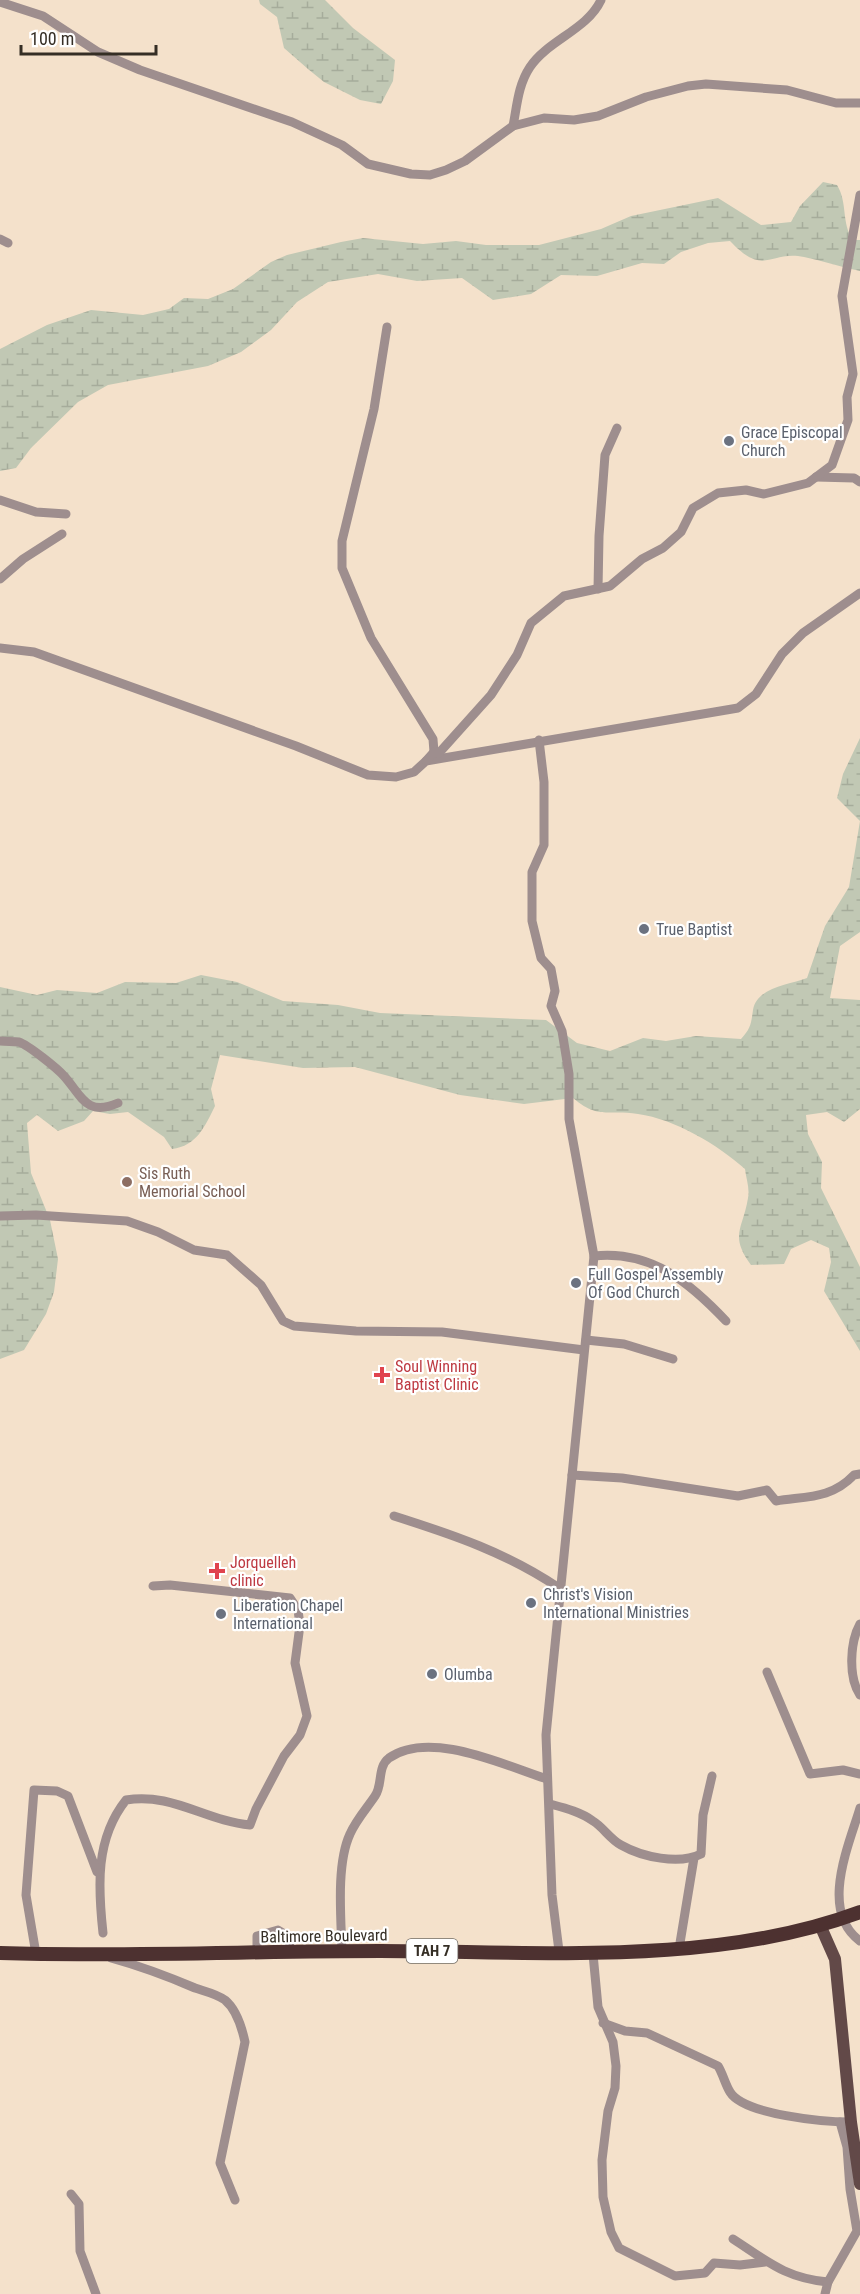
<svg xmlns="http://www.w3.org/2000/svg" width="860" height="2294" viewBox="0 0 860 2294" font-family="'Roboto Condensed',sans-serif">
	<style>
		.wetland { fill: url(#wetland-marsh) }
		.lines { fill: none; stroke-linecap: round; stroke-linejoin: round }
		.minor { stroke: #9e8e8e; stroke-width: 9 }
		.major { stroke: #624948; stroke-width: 12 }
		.highway { stroke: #4d3130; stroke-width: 14 }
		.worship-dot { fill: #6b7280; stroke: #fff; stroke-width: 2 }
		.education-dot { fill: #8d6e63; stroke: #fff; stroke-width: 2 }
		.health-dot { fill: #e0444e; stroke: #fff; stroke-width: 2 }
		.labels { text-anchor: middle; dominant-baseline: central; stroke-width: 4.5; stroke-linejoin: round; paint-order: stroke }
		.shield { fill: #fff; stroke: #726d66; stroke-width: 1.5 }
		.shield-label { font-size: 15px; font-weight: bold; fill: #352e25 }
		.worship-label { font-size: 16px; fill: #5b616d; stroke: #fff; text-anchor: start }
		.education-label { font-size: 16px; fill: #785e54; stroke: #fff; text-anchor: start }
		.health-label { font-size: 16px; fill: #be3a42; stroke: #fff; text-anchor: start }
		.street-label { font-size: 16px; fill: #352e25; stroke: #fff }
	</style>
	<defs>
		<pattern id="wetland-marsh" width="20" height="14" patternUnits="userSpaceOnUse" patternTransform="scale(1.5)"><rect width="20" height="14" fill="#c1c8b4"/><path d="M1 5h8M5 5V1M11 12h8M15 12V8" fill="none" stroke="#a6ac9b"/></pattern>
	</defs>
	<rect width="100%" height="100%" fill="#f4e1cb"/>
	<g class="wetland">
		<path d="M259 0H325L353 28 395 60 393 81 381 104 360 100 324 82 308 69 284 48 277 17 260 4Z"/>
		<path d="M823 182 837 185C848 203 841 223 853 240H860V271C841 267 823 261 804 257 769 250 765 278 730 241L708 243 681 252 664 264 642 263 597 276 561 275 531 294 493 300 462 278 417 281 378 274 328 282 297 302 271 330 241 352 208 366 108 385 78 402 31 448 16 468 0 471V349L47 325 91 310 143 315 169 309 184 298 208 299 233 289 271 262 287 255 341 242 363 238 423 244 456 241 486 245H539L601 229 631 216 718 198 761 225 791 222 800 206Z"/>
		<path d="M860 738V932L840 946 830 998 860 1000V1109L844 1122 827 1112 806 1115 808 1134 822 1162 821 1188 860 1267V1351L824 1291 831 1262 829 1248 811 1240 791 1249 784 1264 751 1265C729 1235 743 1229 748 1198 750 1189 746 1178 745 1169 718 1145 675 1119 638 1114 608 1109 599 1120 573 1098L524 1104 460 1095 355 1067 303 1068 220 1055 211 1089 215 1106C205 1126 197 1146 172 1149L164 1137 128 1112 110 1114 93 1111 84 1121 58 1131 37 1115 27 1123 31 1173 50 1220 58 1259 54 1292 46 1314 24 1350 0 1359V987L37 995 57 990 97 993 125 982 176 983 201 975 237 982 283 1001 338 1005 380 1013 546 1020 577 1043 610 1051 643 1038 666 1041 696 1036 741 1039C751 1028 751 1024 753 1010 757 987 789 985 807 978L825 926 849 887 860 821 837 798 843 774Z"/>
	</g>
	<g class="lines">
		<g class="minor">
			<path d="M0 2 43 16 98 52 140 70 292 122 342 145 368 164 411 174 430 175 446 170 465 161 513 126 544 118 574 120 598 116 646 97 688 86 706 84 787 90 836 103H860"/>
			<path d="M513 126C517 106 518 85 530 67 548 40 587 30 601 0"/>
			<path d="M0 239 8 243"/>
			<path d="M387 327 374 409 342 541V568L371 638 433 739 434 752"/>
			<path d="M816 477 854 478 860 482"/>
			<path d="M0 500 36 512 66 514"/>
			<path d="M0 579 23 559 62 534"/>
			<path d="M598 589 599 536 605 455 617 428"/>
			<path d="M0 648 34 652 296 746 368 775 396 777 414 772 426 761 738 708 756 694 782 654 803 633 860 593"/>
			<path d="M539 740 544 782V845L532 872V921L541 958 551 969 555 991 551 1006 562 1031 569 1074V1119L594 1256 546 1735 552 1895 559 1951"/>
			<path d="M426 761 434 752 439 753 491 695 517 655 531 623 564 596 610 586 642 559 663 548 681 532 693 508 718 493 746 490 764 494 808 483 832 465 848 420 847 397 853 374 842 296 860 195"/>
			<path d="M0 1041C6 1042 13 1041 19 1042 28 1045 57 1068 64 1076 82 1096 86 1117 118 1103"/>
			<path d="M0 1216 36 1215 127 1221 158 1232 194 1250 227 1255 261 1285 283 1321 294 1326 356 1331 442 1332 584 1350"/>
			<path d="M594 1256C651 1250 689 1282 726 1321"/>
			<path d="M586 1340 624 1344 673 1359"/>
			<path d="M572 1475 622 1478 738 1496 767 1490 776 1501C807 1496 831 1499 854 1475L860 1474"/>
			<path d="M394 1516C454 1535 507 1553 559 1588"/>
			<path d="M860 1624C850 1642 848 1677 860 1695"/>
			<path d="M767 1672 810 1774 843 1770 860 1774"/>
			<path d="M550 1804C565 1808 581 1812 593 1821 603 1827 610 1839 621 1845 642 1857 679 1865 701 1854L703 1815 712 1776"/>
			<path d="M860 1808C849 1845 819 1911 860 1941"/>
			<path d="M103 1933C98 1887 95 1839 126 1800 171 1792 206 1821 250 1825L256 1809 284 1756 300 1735 307 1716 295 1663 300 1625 298 1610 290 1598 170 1585 153 1586"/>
			<path d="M679 1949 694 1858"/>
			<path d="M342 1951C341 1918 336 1864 350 1834 356 1820 367 1808 375 1796 383 1785 377 1767 389 1758 430 1729 506 1766 547 1779"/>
			<path d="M257 1953V1936L278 1930 288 1936 291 1953"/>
			<path d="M36 1954 26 1895 34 1790 57 1791 68 1796 97 1872"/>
			<path d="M593 1954 598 2007 613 2042 616 2066 615 2088 608 2111 602 2160 603 2197 611 2232 619 2248 675 2276 705 2273 714 2263 740 2265 765 2262"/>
			<path d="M111 1958C140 1966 167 1976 195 1988 204 1991 217 1994 225 2000 237 2010 242 2028 245 2042L220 2163 235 2200"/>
			<path d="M603 2023 625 2031 647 2033 718 2066C723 2074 725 2084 730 2092 744 2115 825 2122 851 2122"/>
			<path d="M71 2194 79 2204 80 2251 96 2294"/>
			<path d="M733 2239C767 2261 785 2278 828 2282"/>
			<path d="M825 2294 828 2282 857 2231 850 2189 847 2147 840 2122"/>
		</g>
		<path class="major" d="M820 1925 835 1959 851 2122 860 2184"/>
		<path class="highway" d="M0 1953C127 1957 253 1951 380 1951 535 1951 713 1967 860 1912"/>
	</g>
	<g class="worship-dot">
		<circle cx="729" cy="441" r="6"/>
		<circle cx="644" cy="929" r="6"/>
		<circle cx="576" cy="1283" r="6"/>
		<circle cx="531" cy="1603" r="6"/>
		<circle cx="221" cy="1614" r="6"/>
		<circle cx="432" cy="1674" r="6"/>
	</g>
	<circle class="education-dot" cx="127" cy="1182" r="6"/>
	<g class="health-dot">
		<path d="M379 1366h6v6h6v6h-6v6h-6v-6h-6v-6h6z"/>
		<path d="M214 1562h6v6h6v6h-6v6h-6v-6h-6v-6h6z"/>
	</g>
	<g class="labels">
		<rect class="shield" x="406.5" y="1939" width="51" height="24" rx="4.5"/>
		<g class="shield-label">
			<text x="432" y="1951">TAH 7</text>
		</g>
		<g class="worship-label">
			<text x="741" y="432">Grace Episcopal<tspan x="741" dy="18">Church</tspan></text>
			<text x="656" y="929">True Baptist</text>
			<text x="588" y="1274">Full Gospel Assembly<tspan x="588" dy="18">Of God Church</tspan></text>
			<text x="543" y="1594">Christ's Vision<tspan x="543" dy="18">International Ministries</tspan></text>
			<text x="233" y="1605">Liberation Chapel<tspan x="233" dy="18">International</tspan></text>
			<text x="444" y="1674">Olumba</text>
		</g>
		<g class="education-label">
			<text x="139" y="1173">Sis Ruth<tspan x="139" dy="18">Memorial School</tspan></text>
		</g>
		<g class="health-label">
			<text x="395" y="1366">Soul Winning<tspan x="395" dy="18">Baptist Clinic</tspan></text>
			<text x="230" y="1562">Jorquelleh<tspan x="230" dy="18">clinic</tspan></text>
		</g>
		<g class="street-label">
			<text transform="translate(324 1936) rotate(-1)">Baltimore Boulevard</text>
		</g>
	</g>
	<path d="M21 45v9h135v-9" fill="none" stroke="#352e25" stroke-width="3"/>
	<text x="30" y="45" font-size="18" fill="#352e25" stroke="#ffffff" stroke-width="4.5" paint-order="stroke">100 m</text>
</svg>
